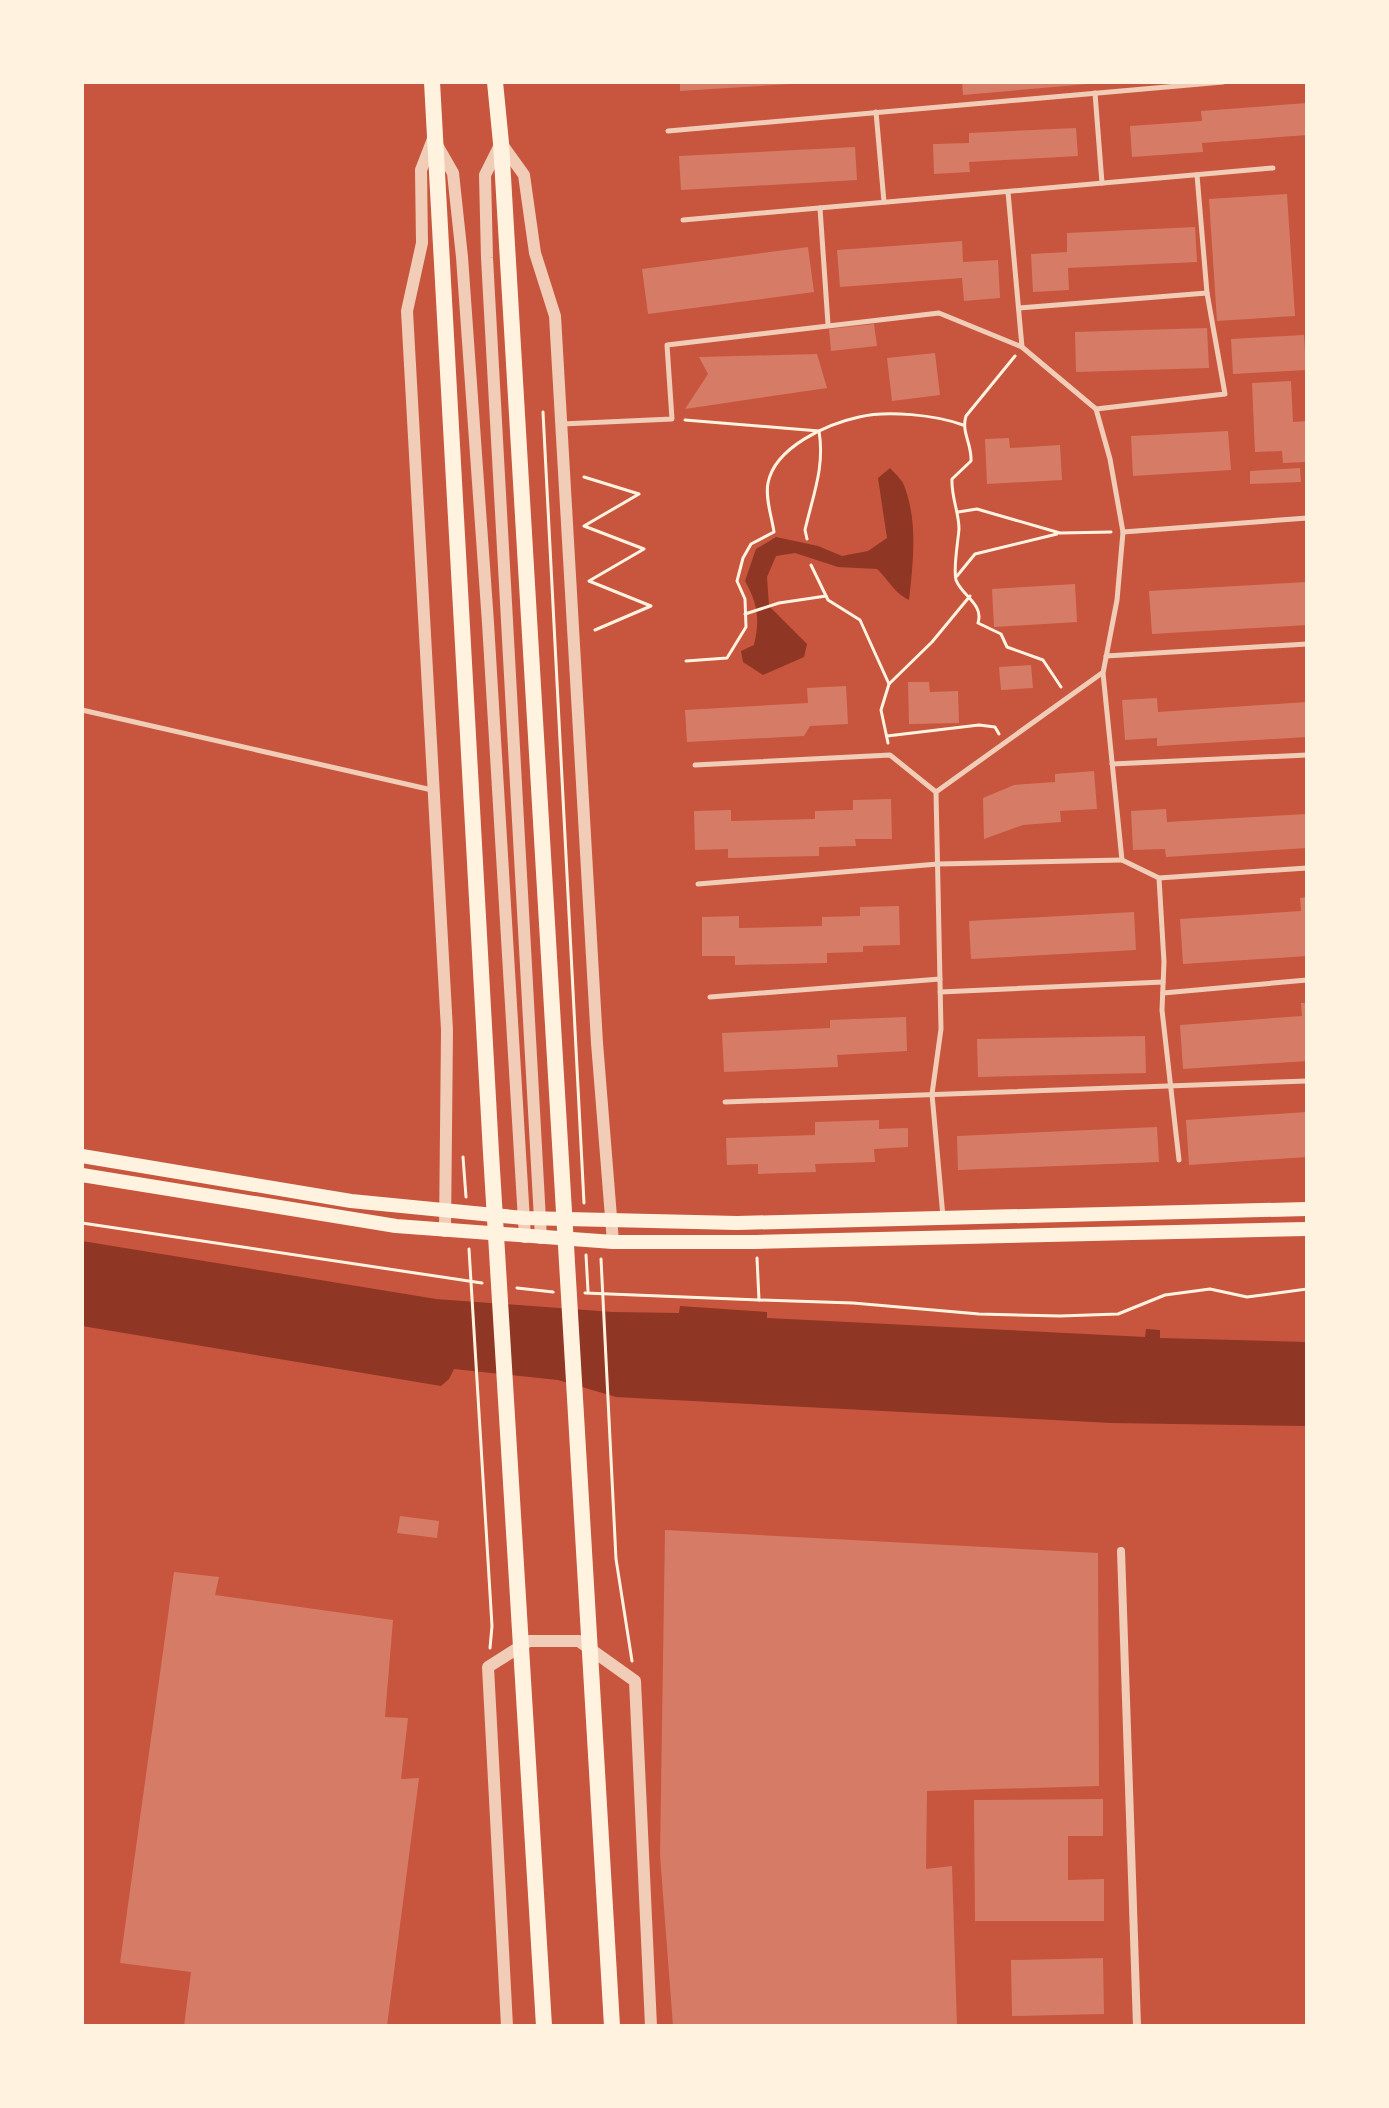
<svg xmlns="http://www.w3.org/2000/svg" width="1389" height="2108" viewBox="0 0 1389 2108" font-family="'Roboto Condensed',sans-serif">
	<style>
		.water { fill: #8f3625 }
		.building { fill: #d67c66 }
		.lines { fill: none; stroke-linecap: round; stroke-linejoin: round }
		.path { stroke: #fff3e0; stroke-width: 3 }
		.service { stroke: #f1ccb7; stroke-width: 5 }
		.minor { stroke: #f1ccb7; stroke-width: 8 }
		.tertiary { stroke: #f1ccb7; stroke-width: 12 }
		.secondary { stroke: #fff3e0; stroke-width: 14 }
		.primary { stroke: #fff3e0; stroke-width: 16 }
	</style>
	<rect width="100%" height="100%" fill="#c8553d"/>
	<g class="water">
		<path d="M890 468C895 474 903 480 905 488 918 524 913 563 909 600 893 592 890 581 877 569L838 567 795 553 776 556 767 577 769 606 807 644 804 657 763 675 743 662 741 651 754 645C760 620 758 604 745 581L756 549 776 537 818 546 842 556 868 551 887 538 878 478Z"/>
		<path d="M82 1241 436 1299 613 1312 679 1313 680 1306 767 1312V1318L1145 1337 1146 1329 1160 1330V1338L1307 1342V1426L1111 1423 616 1397 558 1380 454 1369 449 1379 441 1386 82 1326Z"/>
	</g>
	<g class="building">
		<path d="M680 82H791V84L680 91Z"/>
		<path d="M962 82H1088V84L963 95Z"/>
		<path d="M1307 103V135L1202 143 1203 152 1132 157 1130 126 1202 121 1201 111Z"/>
		<path d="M1076 128 1078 156 969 162 970 172 934 174 933 144 969 143V133Z"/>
		<path d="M855 147 857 180 681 190 679 156Z"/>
		<path d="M1287 194 1295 316 1217 321 1209 199Z"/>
		<path d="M1195 227 1197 262 1068 268 1069 290 1033 292 1031 254 1067 252V233Z"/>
		<path d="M962 241 963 262 998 260 1000 298 964 301 962 278 840 287 837 250Z"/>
		<path d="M808 247 814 292 648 314 642 269Z"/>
		<path d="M874 324 877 346 831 351 829 329Z"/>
		<path d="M1207 328 1209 368 1076 372 1075 332Z"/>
		<path d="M1304 335 1306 370 1233 374 1231 339Z"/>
		<path d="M935 353 940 395 892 401 887 358Z"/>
		<path d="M817 354 827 388 685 409 708 374 699 357Z"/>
		<path d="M1291 381 1293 422 1307 421V462L1283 463 1282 451 1255 452 1252 383Z"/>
		<path d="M1228 431 1231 470 1133 476 1131 436Z"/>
		<path d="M1009 438 1010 448 1060 445 1062 480 987 484 985 439Z"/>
		<path d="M1300 468 1301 482 1250 484V471Z"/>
		<path d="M1307 582V625L1152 634 1149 591Z"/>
		<path d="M1075 584 1077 622 994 627 992 589Z"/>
		<path d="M1031 665 1033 688 1001 690 999 667Z"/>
		<path d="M908 682H929L930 692 958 691 959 723 909 724Z"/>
		<path d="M846 686 848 724 810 726 804 736 687 742 685 710 808 703 807 688Z"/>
		<path d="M1157 698 1158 712 1307 702V737L1157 746V738L1125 740 1122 700Z"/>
		<path d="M1094 771 1097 809 1060 811 1061 822 1023 825 984 839 983 798 1014 785 1055 782V774Z"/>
		<path d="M891 799 892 839H855L856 846 819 847V856L728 858V849L695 850 694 811 731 810V821L815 819V811L853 810V800Z"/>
		<path d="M1166 809 1167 822 1307 814V848L1166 857 1165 849 1133 850 1131 811Z"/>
		<path d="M1307 897V956L1183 964 1180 919 1301 911 1300 898Z"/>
		<path d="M899 906 900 945 863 946V952L827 953V963L735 965V956H702V917L739 916V928L822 926V917L860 916V907Z"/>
		<path d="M1134 912 1136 950 971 959 969 921Z"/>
		<path d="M1301 1003H1307V1061L1183 1069 1180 1025 1302 1016Z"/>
		<path d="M906 1017 907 1051 837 1055 838 1067 724 1072 722 1033 830 1028V1020Z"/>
		<path d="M1145 1036 1146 1073 978 1077 977 1039Z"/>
		<path d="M1307 1112V1157L1189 1165 1186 1120Z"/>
		<path d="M879 1120V1129L908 1128V1147L874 1149 875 1162 815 1164 816 1172 758 1174V1164L727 1165 726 1138 815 1135V1122Z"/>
		<path d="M1157 1127 1159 1162 958 1170 957 1136Z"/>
		<path d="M400 1516 439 1521 437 1538 397 1533Z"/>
		<path d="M665 1530 1098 1553 1099 1786 927 1791 926 1869 952 1866 957 2026H673L660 1855Z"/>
		<path d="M174 1572 219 1577 215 1595 393 1620 385 1717 408 1718 401 1779 419 1778 387 2026H184L191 1972 120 1963Z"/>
		<path d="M1103 1799V1836H1068V1880L1104 1879V1921H975L974 1800Z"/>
		<path d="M1103 1958 1104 2014 1012 2016 1011 1960Z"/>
	</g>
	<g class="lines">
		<g class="path">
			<path d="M1015 356 966 416C961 432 972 444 971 461L952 479C951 497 959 512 959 529 958 542 953 569 956 580 962 596 984 604 978 623L1001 634 1007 647 1043 660 1061 687"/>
			<path d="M543 412 584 1203"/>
			<path d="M685 420 819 431C825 467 813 495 805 530L807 539"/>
			<path d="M584 477 639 494 584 526 644 549 589 581 651 606 595 630"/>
			<path d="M958 512 977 509 1060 533 1111 532"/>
			<path d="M811 565 828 600 860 620 889 684"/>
			<path d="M957 576 975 554 1057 534"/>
			<path d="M745 614 779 603 826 596"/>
			<path d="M686 661 727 658 746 627 745 599 737 581 743 558 751 544 774 532C772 518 765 498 768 483 775 447 827 424 859 417 887 410 936 415 963 425"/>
			<path d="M887 736 979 725 995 727 999 734"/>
			<path d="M888 743 881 710 889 684 932 642 970 596"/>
			<path d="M463 1157 466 1197"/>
			<path d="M82 1223 482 1283"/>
			<path d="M469 1249 492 1626 490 1648"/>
			<path d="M586 1255 588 1291"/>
			<path d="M601 1259 616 1559 632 1661"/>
			<path d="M517 1288 553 1292"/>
			<path d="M585 1293 759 1300 757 1258"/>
			<path d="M759 1300 853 1303 979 1314 1060 1316 1118 1314 1165 1295 1210 1289 1247 1297 1307 1289"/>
		</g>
		<g class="service">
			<path d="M1095 93 1102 183"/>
			<path d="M876 112 884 202"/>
			<path d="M668 131 1223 82"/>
			<path d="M1008 192 1022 347"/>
			<path d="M820 208 828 324"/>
			<path d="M683 220 1273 168"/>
			<path d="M1019 308 1207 293 1197 175"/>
			<path d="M1096 409 1225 394 1207 293"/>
			<path d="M562 424 672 419 667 345 939 313 1022 347 1096 409 1110 459 1123 532 1117 600 1103 673 1122 860 1159 878 1164 962 1162 1010 1179 1160"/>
			<path d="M1123 532 1307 518"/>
			<path d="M1106 656 1307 644"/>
			<path d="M82 710 432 790"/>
			<path d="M1112 764 1307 755"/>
			<path d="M695 765 890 755 936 792"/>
			<path d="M1159 878 1307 868"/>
			<path d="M698 884 938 864 1122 860"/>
			<path d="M940 992 1163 982"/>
			<path d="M1163 993 1307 980"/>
			<path d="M710 997 940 979"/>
			<path d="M725 1102 1307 1081"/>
			<path d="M943 1217 932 1094 941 1029 936 792 1102 673"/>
		</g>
		<path class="minor" d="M1121 1551 1137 2026"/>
		<g class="tertiary">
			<path d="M433 139 421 170 422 243 407 311 447 1030 445 1231"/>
			<path d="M437 145 453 173 462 257 488 623 525 1237"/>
			<path d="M541 1238 487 258 485 175 501 143 524 175 535 253 555 316 597 1043 613 1242"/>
			<path d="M507 2026 488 1667 529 1641H579L635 1681 651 2026"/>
		</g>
		<g class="secondary">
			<path d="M82 1156 351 1201 524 1218 737 1223 1307 1209"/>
			<path d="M82 1175 396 1226 613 1242H756L1307 1229"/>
		</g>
		<g class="primary">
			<path d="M432 82 491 1153 544 2026"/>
			<path d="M495 82 501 143 612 2026"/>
		</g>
	</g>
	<rect width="1389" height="2108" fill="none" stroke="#fff3e0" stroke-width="168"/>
</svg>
